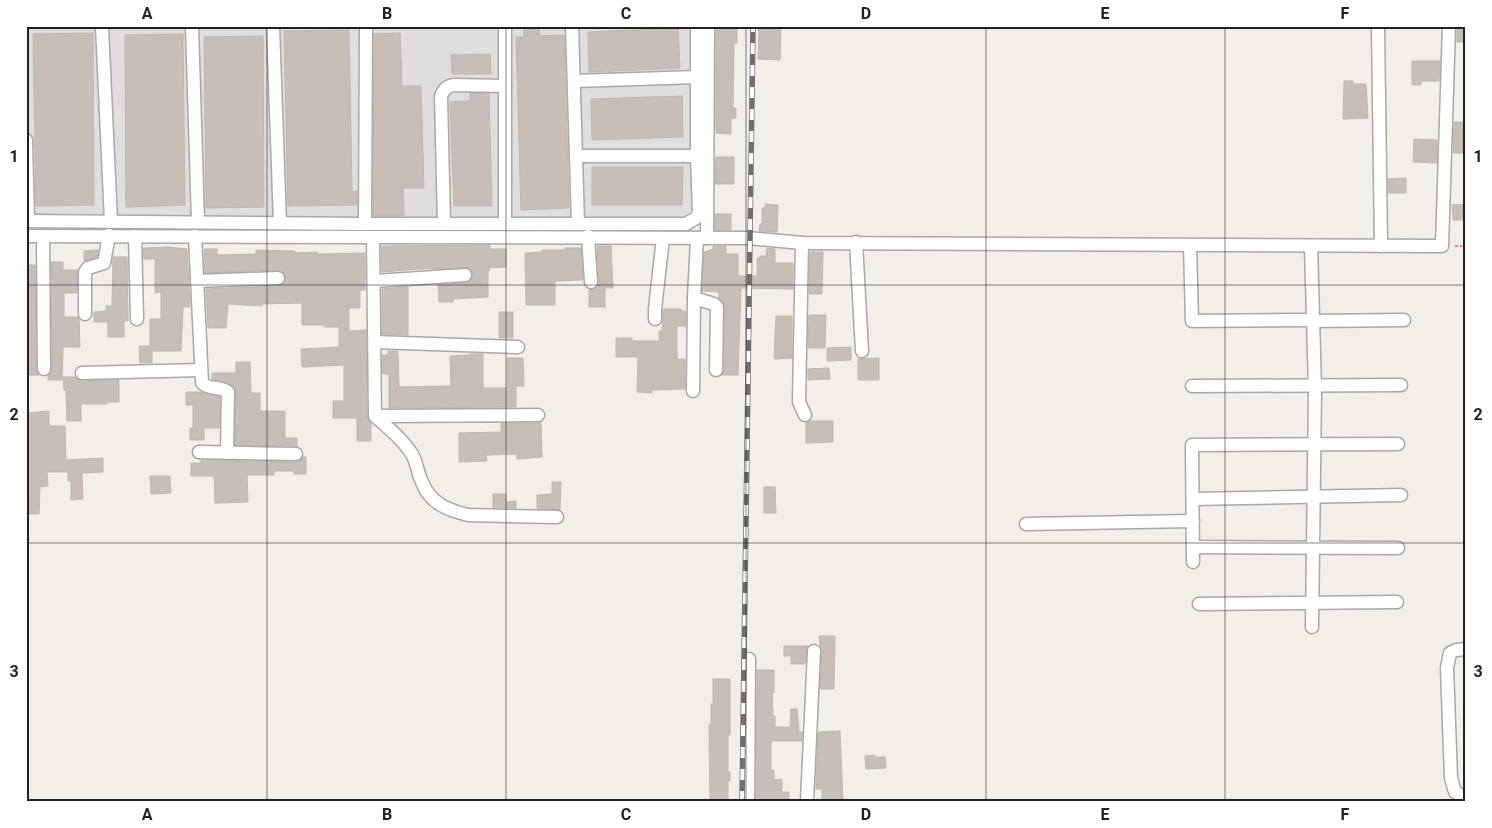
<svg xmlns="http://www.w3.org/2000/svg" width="1492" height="828" viewBox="0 0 1492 828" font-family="Roboto,sans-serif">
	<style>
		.residential { fill: #dfdede }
		.building { fill: #c7beb7; stroke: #c4b5aa }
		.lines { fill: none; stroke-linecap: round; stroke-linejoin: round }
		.minor-casing { stroke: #a8a8a8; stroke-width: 15 }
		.path { stroke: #fe7a6d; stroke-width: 2; stroke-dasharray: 2.5 2.5; stroke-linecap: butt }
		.minor { stroke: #fff; stroke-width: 12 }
		.rail-casing { stroke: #6f6f6f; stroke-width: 5.5 }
		.rail { stroke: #fff; stroke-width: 4; stroke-dasharray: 11; stroke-linecap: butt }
		.grid { fill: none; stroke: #212121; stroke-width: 1; stroke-opacity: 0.55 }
		.neatline { fill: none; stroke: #212121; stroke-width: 2 }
		.grid-label { font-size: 16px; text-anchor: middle; font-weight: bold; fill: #212121 }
	</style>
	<rect width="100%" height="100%" fill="#f2eee8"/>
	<path class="residential" d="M26 26H697L707 224 112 214 26 215Z"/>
	<g class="building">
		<path d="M524 26H539L540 36 564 35 569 208 521 210 516 37H524Z"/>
		<path d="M716 26H737V43H734L733 108H736V118H731V134L716 133Z"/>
		<path d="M759 26H781L780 60 758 59Z"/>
		<rect x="1457" y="26" width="9" height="16"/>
		<path d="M678 28 680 68 589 72 588 32Z"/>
		<path d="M349 30 352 192 357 191V205L288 206 284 31Z"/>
		<path d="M93 33 94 205 36 206 33 34Z"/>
		<path d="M400 33 402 86H421L424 188H403L404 216H373L374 34Z"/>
		<path d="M183 34 185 205 126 207 125 35Z"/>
		<path d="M263 36 264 207 206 208 204 37Z"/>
		<path d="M490 54 491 74H452L451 55Z"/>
		<path d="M1412 61H1440L1439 81H1421V85H1412Z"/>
		<path d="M1344 81H1353V84H1366L1368 118 1343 119Z"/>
		<path d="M470 93 489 94 492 206H454L450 102 470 101Z"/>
		<path d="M682 96 683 137 592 140 591 99Z"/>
		<path d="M1454 122H1466V153H1453Z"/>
		<path d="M1414 139 1437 140V163L1413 162Z"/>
		<path d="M716 157H734V184H715Z"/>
		<path d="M592 167H683L682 205H592Z"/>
		<path d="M1406 178V193H1388V179Z"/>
		<path d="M765 204 778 205 777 232 759 231 760 224H762V208H765Z"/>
		<path d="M1466 204V220H1453L1452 205Z"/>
		<rect x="715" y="214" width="16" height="16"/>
		<path d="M490 245V249H506V267L489 268V271H488V297L453 299V302H439L438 285 469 282 472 278 473 274 468 268 418 269 382 272 381 246Z"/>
		<path d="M597 246H611L613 288H605V307H589V290L596 288 599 282Z"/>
		<path d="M713 246H726V254H738V276H757V258H760V256H766L767 248 775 249V263H793V289L741 288 738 375H722L724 370V304L719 298V292L702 291 704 252 713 249Z"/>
		<path d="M168 247 187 249 190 307H183L181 351H152V363H140L139 346H150V319H161V292L155 293V259H144L143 248Z"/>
		<path d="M565 248H581L583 280 555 281V305H526L525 253 542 252V250H565Z"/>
		<path d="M204 249H217V255L256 254V250L295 251V253L318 252V254L365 253V290H360V308H349V331L366 330 367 416 371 424V441H357V418H333V401H344V365L302 367 301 349 339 347V327H325V325H302V303L262 304V306L228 304 226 328H208L206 289 278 286 285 282 286 277 282 271 278 270 205 273Z"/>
		<path d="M98 250 97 257 84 261V251Z"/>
		<path d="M810 252H823L822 294H809Z"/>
		<path d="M113 257H127L128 321H124V337H108V322H94V312L106 311V306H112Z"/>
		<path d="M51 262H63V270H78L77 293H64V317H78L79 319 80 347H63L62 380H48V376L52 369Z"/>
		<path d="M26 265H35L36 369 39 375H26Z"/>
		<path d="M408 287V335L382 334V289Z"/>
		<path d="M663 309H681V311H686V326H677V359H685V389L652 390V393L637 392 638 357H616V338H632V341H659V331H662Z"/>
		<rect x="499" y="312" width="14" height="26"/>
		<path d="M809 315H826L825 348H808Z"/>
		<path d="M776 316H792V358L774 359Z"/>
		<path d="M851 347V360L827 361V348Z"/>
		<path d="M388 351H398L399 387 451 386 450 356 470 355V354H483V388H507V358H523L524 386H516V407L389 408V374H383L382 355H388Z"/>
		<path d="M879 358V380H858V359Z"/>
		<path d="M236 362H250L251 393H260V411H285V438H297V446L235 445V389L228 383 212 379V373H236Z"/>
		<path d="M829 368 830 379 808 380V369Z"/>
		<path d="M63 377H75L82 381 119 380V402H107V404H81V421H67L66 390H64Z"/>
		<path d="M186 392H201L220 397 219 428H204V440H190V428H193V405H186Z"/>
		<path d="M49 411V426H65L66 460 103 458V472L82 473 83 499 71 500V481H68V472H47L48 486 40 487 39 514H29V502L26 503V413Z"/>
		<path d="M810 421H833V442L806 443V423Z"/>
		<path d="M501 423H541L542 457 517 459V454L486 455 487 461 459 462V433L501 432Z"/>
		<path d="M303 457H306V474H294V471H274V475H247L248 502 215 503 214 476H191V463H201V460L296 462 300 461Z"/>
		<path d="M150 476H170L171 493 151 494Z"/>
		<path d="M552 482H561L560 510 537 508V495L552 494Z"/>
		<path d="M764 487H775L776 513H764Z"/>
		<path d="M493 494H506V502L516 501V508L493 507Z"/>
		<path d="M819 636H835L834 689H820L822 651 820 645Z"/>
		<path d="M784 646H808L805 664H791V656H784Z"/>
		<path d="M757 670H774V693H772L773 716H775V727H790L791 709H797L799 732H802V741H771V770H774V780L782 779V792H789V802H756Z"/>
		<path d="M713 679H730V735H728V772H730V781H728V802H710L709 725H711V704H713Z"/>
		<path d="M840 731 843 802H822V789H816L818 732Z"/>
		<path d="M875 755V757H885L886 768 866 769 865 756Z"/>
	</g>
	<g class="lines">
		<defs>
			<g id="minor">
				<path d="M102 26 111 222"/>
				<path d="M192 26 198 222"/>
				<path d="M273 26 280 223"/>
				<path d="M505 26V223"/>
				<path d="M572 26 578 223"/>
				<path d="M1378 26 1381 246"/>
				<path d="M574 81 697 77"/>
				<path d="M26 140 28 221"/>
				<path d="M576 156H697"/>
				<path d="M26 221 365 224H686L696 218 699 213 697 156V26"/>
				<path d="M365 224 366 26"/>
				<path d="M444 224 441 96C444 89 447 86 454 85L505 86"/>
				<path d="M26 236 749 238 802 243 1442 246 1449 26"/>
				<path d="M43 236 44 369"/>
				<path d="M135 236 137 319"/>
				<path d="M195 236 202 383C209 390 221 386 228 392L227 453"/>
				<path d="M588 236 591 282"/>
				<path d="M373 237 375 416C388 428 404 440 413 456 417 464 418 474 422 482 430 503 447 510 468 515L557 517"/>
				<path d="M707 238 708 26"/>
				<path d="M856 242 862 351"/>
				<path d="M802 243 799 402 805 415"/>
				<path d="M1190 245 1192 321 1313 320"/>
				<path d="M1311 246 1315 390 1312 627"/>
				<path d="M197 281 278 278"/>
				<path d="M375 281 465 275"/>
				<path d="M694 298 714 304 717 307 716 370"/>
				<path d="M85 314V272L88 268 104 263 109 235"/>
				<path d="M655 319V309L663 238"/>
				<path d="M1313 321 1404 320"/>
				<path d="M375 342 518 347"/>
				<path d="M82 373 201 370"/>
				<path d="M1192 386 1401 385"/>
				<path d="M693 391 694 298 697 238"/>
				<path d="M375 416 538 415"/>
				<path d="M199 452 296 454"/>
				<path d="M1193 499 1401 495"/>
				<path d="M1026 524 1193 521"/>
				<path d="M1193 547 1398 548"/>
				<path d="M1193 562 1192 445 1398 444"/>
				<path d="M1199 604 1397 602"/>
				<path d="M1466 649 1456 650 1450 653 1447 668 1451 778 1455 792 1466 798"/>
				<path d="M748 802 749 659"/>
				<path d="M807 802 814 651"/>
			</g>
		</defs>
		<use href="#minor" class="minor-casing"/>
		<path class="path" d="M1455 246H1466"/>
		<use href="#minor" class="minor"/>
		<defs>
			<path id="rail" d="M742 802 753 26"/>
		</defs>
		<use href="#rail" class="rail-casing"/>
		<use href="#rail" class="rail"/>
	</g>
	<path class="grid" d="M267 26V802M506 26V802M746 26V802M986 26V802M1225 26V802M26 285H1466M26 543H1466"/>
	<rect width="1492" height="828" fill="none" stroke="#ffffff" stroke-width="55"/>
	<rect x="28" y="28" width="1436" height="772" class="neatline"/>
	<g class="grid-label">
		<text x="147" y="19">A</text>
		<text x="387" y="19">B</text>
		<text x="626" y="19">C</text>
		<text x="866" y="19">D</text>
		<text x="1105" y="19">E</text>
		<text x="1345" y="19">F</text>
		<text x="14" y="162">1</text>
		<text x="1478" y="162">1</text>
		<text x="14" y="420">2</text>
		<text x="1478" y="420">2</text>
		<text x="14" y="677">3</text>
		<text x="1478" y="677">3</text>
		<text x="147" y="820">A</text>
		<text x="387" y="820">B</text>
		<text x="626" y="820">C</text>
		<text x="866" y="820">D</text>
		<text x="1105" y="820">E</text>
		<text x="1345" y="820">F</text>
	</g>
</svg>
